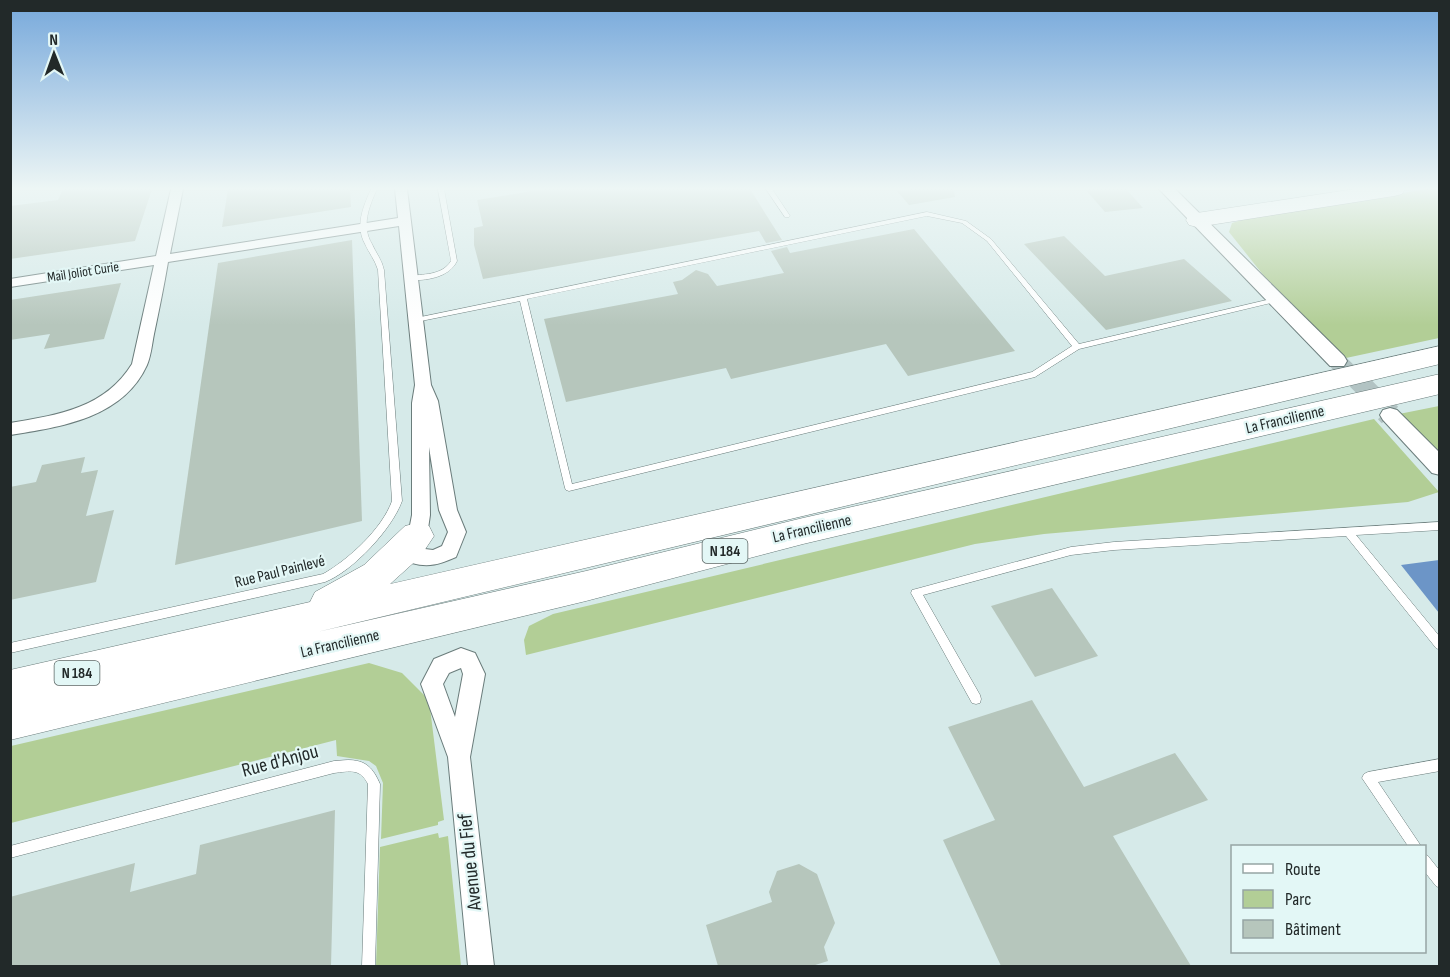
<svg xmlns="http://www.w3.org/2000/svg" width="1450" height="977" viewBox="0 0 1450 977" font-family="'Sofia Sans Condensed',sans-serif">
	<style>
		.green { fill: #b2ce96 }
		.water { fill: #6c95c7 }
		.building { fill: #b6c6bc }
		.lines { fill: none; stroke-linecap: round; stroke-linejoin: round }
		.tertiary-tunnel-far1 { stroke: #b2c3c3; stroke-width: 18; stroke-dasharray: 18 9; stroke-linecap: butt }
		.tertiary-tunnel { stroke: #b2c3c3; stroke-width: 23; stroke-dasharray: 23 11; stroke-linecap: butt }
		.service-casing { stroke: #6a7c7b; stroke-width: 1 }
		.minor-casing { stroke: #6a7c7b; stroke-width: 2 }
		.tertiary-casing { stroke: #6a7c7b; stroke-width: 2 }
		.trunk-casing { stroke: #6a7c7b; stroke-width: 1 }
		.service { fill: #fff; fill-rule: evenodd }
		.minor { fill: #fff; fill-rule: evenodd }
		.tertiary { fill: #fff; fill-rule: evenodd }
		.trunk { fill: #fff; fill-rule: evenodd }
		.labels { text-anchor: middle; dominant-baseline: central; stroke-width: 4.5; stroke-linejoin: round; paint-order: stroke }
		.far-street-label { font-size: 14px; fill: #222929; stroke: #e3f7f6 }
		.shield { fill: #e3f7f6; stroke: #5c6766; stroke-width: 1.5 }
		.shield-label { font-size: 15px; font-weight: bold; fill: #222929 }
		.street-label { font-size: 16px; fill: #222929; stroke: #e3f7f6 }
		.near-street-label { font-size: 20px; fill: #222929; stroke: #e3f7f6 }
	</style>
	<rect width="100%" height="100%" fill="#d6eae9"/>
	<g class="green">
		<path d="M1427 189H1439V338L1346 358 1264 276 1229 232 1232 223 1245 219Z"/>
		<path d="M1439 406V457L1399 414Z"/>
		<path d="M1374 419 1439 492 1408 502 1044 534 975 544 526 655 524 640 529 626 553 614Z"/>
		<path d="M369 663 402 673 429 700 444 820 438 822V825L381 839 383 783 376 766 369 761 337 756 336 740 11 823V746Z"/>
		<path d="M438 833 439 838 448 836 461 966H376L380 847Z"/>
	</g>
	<path class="water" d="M1439 560H1440L1439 613 1401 565Z"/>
	<g class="building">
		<path d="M63 189H152L135 241 10 259V206L58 200Z"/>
		<path d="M228 189H350L351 207 222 227Z"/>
		<path d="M545 189H750L782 240 766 243 759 231 483 279 474 245V228L483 226 477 200Z"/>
		<path d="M913 189H954L955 197 909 205 897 191Z"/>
		<path d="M1085 189H1126L1143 208 1105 212Z"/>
		<path d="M914 229 1015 351 908 376 886 344 731 379 726 368 566 402 544 319 678 294 673 282 682 280 696 270 708 274 717 286 784 273 771 251 787 247 790 253Z"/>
		<path d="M1064 236 1105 276 1184 259 1232 301 1106 330 1024 244Z"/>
		<path d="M352 240 362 521 175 565 218 263Z"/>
		<path d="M121 283 104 339 44 349 50 334 10 340V300Z"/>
		<path d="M85 457 81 473 98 470 86 516 114 510 96 582 10 600V487L36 482 42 465Z"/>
		<path d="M1052 588 1098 656 1035 677 991 606Z"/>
		<path d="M1032 700 1084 787 1175 753 1208 800 1113 836 1191 966H1001L943 840 995 820 948 727Z"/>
		<path d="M335 810 331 966H10V897L135 863 130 892 196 874 200 845Z"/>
		<path d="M799 864 817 874 835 923 824 947 828 961 812 966H718L706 925 772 902 769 892 777 871Z"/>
	</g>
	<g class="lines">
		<path class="tertiary-tunnel-far1" d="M1337 361 1364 388"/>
		<path class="tertiary-tunnel" d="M1362 387 1390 415"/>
		<defs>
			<g id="service">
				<path d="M371 189H377C369 207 361 226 372 244 376 253 382 260 384 270L402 501C392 529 353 571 325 582L10 653V643L323 574C348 560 382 529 392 501L378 270C375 260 369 253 365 244 355 226 363 207 371 189Z"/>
				<path d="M438 189H444L457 261C449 278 425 281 408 280V276C422 274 442 276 451 261Z"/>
				<path d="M766 189H772L790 216 789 217H785Z"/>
				<path d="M927 212 966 221 991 239 1079 344 1279 297 1283 299 1279 301 1079 349 1035 377 569 491 566 490 565 488 520 301 416 322 412 320 416 318ZM927 216 962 223 987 241 1072 346 1032 372 572 484 527 299Z"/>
				<path d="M1440 522V530L1356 535 1440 637V650L1436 648 1346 536 1114 550 1071 555 923 595 980 695 981 699 980 703 976 704 972 703 911 593 912 590 916 589 1071 547 1114 542Z"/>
				<path d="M1440 759V771L1378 782 1421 846H1408L1362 778 1364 774 1368 772Z"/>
				<path d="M348 760C366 760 373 768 380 784L375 966H362L368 784C360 768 350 771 334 773L10 858V846L334 761Z"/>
				<path d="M1424 854 1428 856 1440 871V888L1436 886 1424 871Z"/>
			</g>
			<g id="minor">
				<path d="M171 189H183L170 254 398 218 395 189H407L431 385 438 401 457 510 466 532 456 557C440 564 429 568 412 563L405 551 412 515V403L415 385 399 226 168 262C164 286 159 310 154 334 152 344 151 356 147 365 123 418 61 427 10 435V423C58 415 105 408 132 364L154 265 10 287V279L156 256ZM429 447 439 510 448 532 442 546 433 550 425 549 430 515Z"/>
				<path d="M461 648 475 653 485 674 470 757 494 966H468L448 757 421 684 434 659ZM461 668 463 674 455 717 443 684 449 673Z"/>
			</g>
			<g id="tertiary">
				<path d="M1159 189H1175L1344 356 1347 361 1344 366H1330Z"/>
				<path d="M1390 408 1397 410 1440 453V475L1432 473 1383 420 1380 415 1383 410Z"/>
			</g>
			<g id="trunk">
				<path d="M1355 189H1405L1402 194 1394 196 1197 227 1189 225 1186 220 1189 215 1197 213Z"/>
				<path d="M1440 346V364L317 632 586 571 803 518 1440 374V394L803 544 586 601 10 740V670L310 602 315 592 364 565 405 526 417 523 429 526 434 536 420 557 390 584Z"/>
			</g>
		</defs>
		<use href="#service" class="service-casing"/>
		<use href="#minor" class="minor-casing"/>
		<use href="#tertiary" class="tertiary-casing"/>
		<use href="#trunk" class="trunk-casing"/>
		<use href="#service" class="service"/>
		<use href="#minor" class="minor"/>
		<use href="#tertiary" class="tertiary"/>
		<use href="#trunk" class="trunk"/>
	</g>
	<linearGradient id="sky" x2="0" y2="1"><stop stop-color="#76a8db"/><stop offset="0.58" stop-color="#edf6f5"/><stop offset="1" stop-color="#edf6f5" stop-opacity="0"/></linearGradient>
	<rect width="1450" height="325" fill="url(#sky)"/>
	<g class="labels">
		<g class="far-street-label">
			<text transform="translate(83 272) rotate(-9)">Mail Joliot Curie</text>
		</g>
		<g class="shield">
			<rect x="702.5" y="539" width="45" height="24" rx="4.5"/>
			<rect x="54.5" y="661" width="45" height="24" rx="4.5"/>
		</g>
		<g class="shield-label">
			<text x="725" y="551">N 184</text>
			<text x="77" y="673">N 184</text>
		</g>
		<g class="street-label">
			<text transform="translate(1285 420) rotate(-13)">La Francilienne</text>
			<text transform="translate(812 529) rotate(-13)">La Francilienne</text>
			<text transform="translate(280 572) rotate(-14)">Rue Paul Painlevé</text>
			<text transform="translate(340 644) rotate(-13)">La Francilienne</text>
		</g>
		<g class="near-street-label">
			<text transform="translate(280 761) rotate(-15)">Rue d'Anjou</text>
			<text transform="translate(470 862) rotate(-96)">Avenue du Fief</text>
		</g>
	</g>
	<rect width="1450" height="977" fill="none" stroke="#222929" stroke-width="24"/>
	<rect x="1231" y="845" width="195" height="108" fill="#e3f7f6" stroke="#96a5a4" stroke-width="1.5"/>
	<rect x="1243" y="864" width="30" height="9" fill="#ffffff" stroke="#96a5a4" stroke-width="1.5"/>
	<text x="1285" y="875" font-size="18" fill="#222929">Route</text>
	<rect x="1243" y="890" width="30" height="18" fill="#b2ce96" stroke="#96a5a4" stroke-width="1.5"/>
	<text x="1285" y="905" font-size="18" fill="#222929">Parc</text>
	<rect x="1243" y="920" width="30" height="18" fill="#b6c6bc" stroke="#96a5a4" stroke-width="1.5"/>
	<text x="1285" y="935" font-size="18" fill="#222929">Bâtiment</text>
	<g transform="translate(54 54) rotate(359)" stroke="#e3f7f6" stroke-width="4.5" paint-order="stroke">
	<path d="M0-4.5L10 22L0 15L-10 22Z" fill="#222929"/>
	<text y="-9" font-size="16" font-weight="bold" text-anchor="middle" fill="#222929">N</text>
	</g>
</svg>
